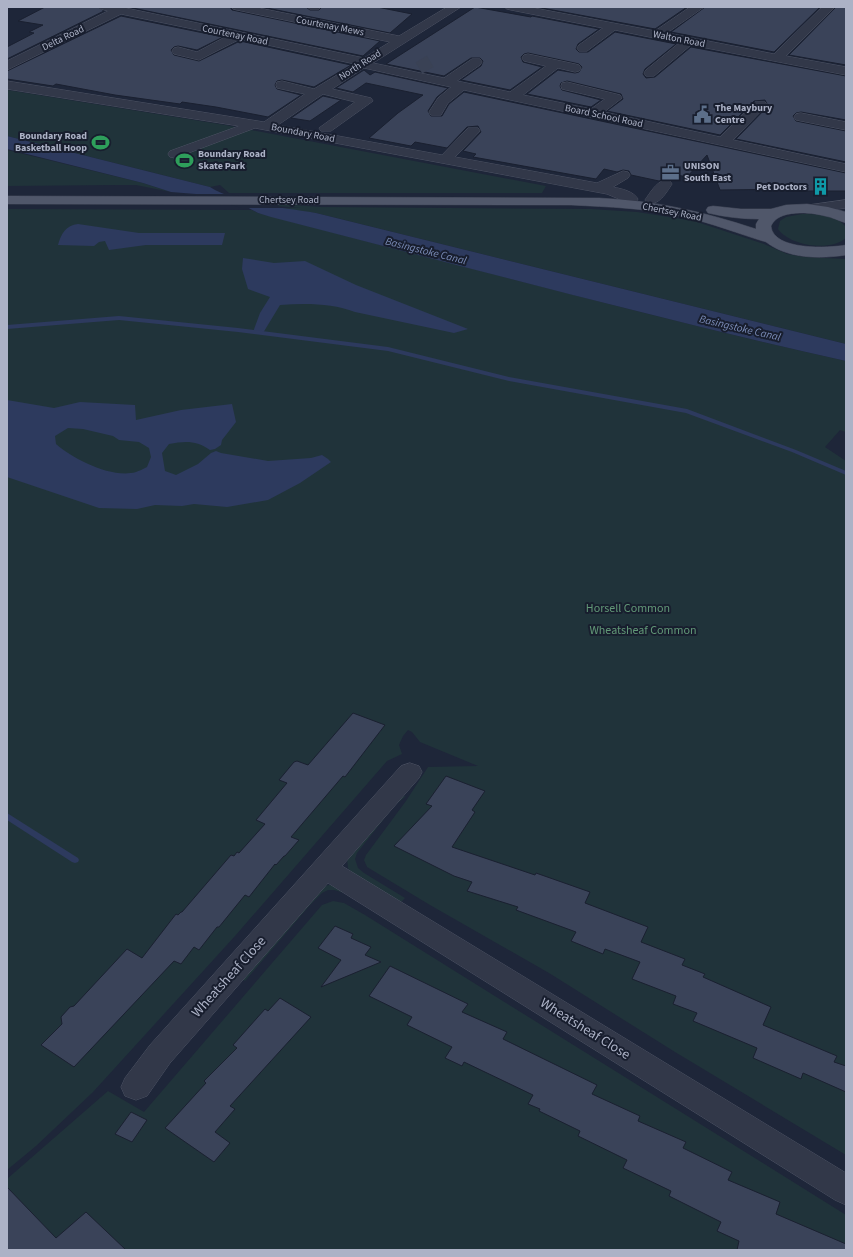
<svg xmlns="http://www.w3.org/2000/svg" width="853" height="1257" viewBox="0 0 853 1257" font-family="'Source Sans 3',sans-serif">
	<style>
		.green { fill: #20333a }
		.water { fill: #2d3a5e; fill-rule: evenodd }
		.pier { fill: #1e2639 }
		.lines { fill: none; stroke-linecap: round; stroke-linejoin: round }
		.stream { fill: #2d3a5e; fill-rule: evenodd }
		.building { fill: #3a4359; stroke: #1a2030 }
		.minor-tunnel { stroke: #3a4255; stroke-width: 13; stroke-dasharray: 13 6; stroke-linecap: butt }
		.minor-casing { stroke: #4d5364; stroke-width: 1 }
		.major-casing { stroke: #3c4253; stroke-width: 1 }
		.minor { fill: #323849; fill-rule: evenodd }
		.major { fill: #50576a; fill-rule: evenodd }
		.labels { text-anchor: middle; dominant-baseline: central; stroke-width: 4; stroke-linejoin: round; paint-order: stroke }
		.far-street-label { font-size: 10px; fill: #acb2c6; stroke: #181e2e }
		.far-poi-label { font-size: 10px; font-weight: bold; fill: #acb2c6; stroke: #181e2e; text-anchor: start }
		.far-water-label { font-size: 11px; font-style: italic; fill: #7a8bb6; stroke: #181e2e }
		.park-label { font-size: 12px; fill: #629877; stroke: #181e2e }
		.near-street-label { font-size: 14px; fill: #acb2c6; stroke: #181e2e }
	</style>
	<rect width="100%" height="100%" fill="#1e2639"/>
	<g class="green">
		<path d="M7 90 225 125 546 186 542 193H229L220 185 210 187 7 136Z"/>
		<path d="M7 150 143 183 171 192 136 185H116L7 186Z"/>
		<path d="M280 204 321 207 591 209 637 212 694 221 764 244 787 254 804 257 846 259V344L316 213 276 208Z"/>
		<path d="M7 209 252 210 258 213C453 263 649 317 846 361V432L840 430 825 447 846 461V1155L675 1052 549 973 430 905 367 867 364 860 366 855 406 801 428 767 478 766 420 742 412 732 408 730 403 736 399 745 402 754 387 761 235 936 93 1092 36 1146 7 1170Z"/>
		<path d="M802 214C816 214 836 215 846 227V238C830 252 790 246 778 229L780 221 786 217Z"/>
		<path d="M406 796 394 806 357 853 355 859 358 868 364 873 405 898 400 903 352 873 348 868 347 858 401 797Z"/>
		<path d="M329 885H337L348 894 334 890H328L322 893 310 905 245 981 239 977 322 887Z"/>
		<path d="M333 901 344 903 365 915 846 1215V1250H7V1179L108 1091 144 1112 322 905Z"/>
	</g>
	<g class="water">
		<path d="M7 136 210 187C239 205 283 207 316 213L846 344V361C653 318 463 266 271 217L258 213 245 206 196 194 171 192 143 183 7 149Z"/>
		<path d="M78 224 139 233H225L222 245H146L109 250 105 241 99 242 94 246 58 245C61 234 66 225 78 224Z"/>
		<path d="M243 258 274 263 305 261 356 285 468 329 454 333 355 312C332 303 305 303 280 305L263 333 253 332 260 313 270 297 248 289 242 269Z"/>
		<path d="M7 400 54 408 80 402 135 405 136 420 181 410 232 404 236 422 222 440 221 445 215 449 210 450C196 440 185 441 169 444L162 453 165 471 176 475 198 464 211 453 216 451 221 453 268 461 311 458 322 455 328 459 331 462 300 483 268 500 227 507 194 504 182 506 155 505 137 509 99 508 7 477ZM68 428 83 429 113 436 119 440 139 442 149 448 151 457 147 467C143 469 139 471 136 472 112 479 73 459 56 444L55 436Z"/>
	</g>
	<path class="pier" d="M176 194H231L277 206 301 208H242L196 196Z"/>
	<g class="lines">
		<g class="stream">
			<path d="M119 316 238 328 388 347 509 377 687 409 796 450 846 471V475L792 452 686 413 509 381 388 351 238 332 119 320 7 329V325Z"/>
			<path d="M7 813 78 858 79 860 78 862 75 863 72 862 7 820Z"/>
		</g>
	</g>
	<g class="building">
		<path d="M45 7H98L104 11 7 59V47L34 33 29 32 43 25 18 21Z"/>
		<path d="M128 7H230L232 10 237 11 380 41 363 56Z"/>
		<path d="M262 7H306L310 10H319L322 7H377L412 14 390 33Z"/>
		<path d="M475 7 531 17 532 16 599 29 578 44 576 49 579 52H588L615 32 676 44 645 69 643 74 646 78 655 77 691 47 846 76V120L801 112 796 113 793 116 796 121 846 131V162L736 139 768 106 765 100 754 101 720 135 607 111 623 99 621 94 567 81 561 83 560 86 562 90 601 100 591 107 527 94 558 70 575 73 579 72 582 67 579 64 575 63 528 53 524 54 521 57 523 62 542 67 510 90 461 80 481 66 483 61 480 58H471L444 76 386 64Z"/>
		<path d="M543 7H687L655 29 542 8Z"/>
		<path d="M705 7H820L774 52 671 32Z"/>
		<path d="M836 7H846V65L789 55Z"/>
		<path d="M121 16 223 37 197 50 178 46 174 47 171 50 174 55 199 61 240 41 351 65 314 87 282 80 277 81 275 85 277 89 301 95 268 117 216 107 182 102 180 104 115 95 56 84 53 86 7 79V71Z"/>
		<path d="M364 70 370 75 375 72 448 88 437 97 428 111 431 116H442L449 104 464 92 846 173V191H797L796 189 720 190 707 155 687 177 677 175 672 181 665 179 659 181 631 175 629 171 623 170 617 172 604 169 596 179 473 157 476 154 463 151 481 132 478 126 467 127 447 148 415 142 411 146 369 138 398 113 423 95 366 83 353 92 336 88Z"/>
		<path d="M323 96 341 100 310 121 291 118Z"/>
		<path d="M353 713 385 725 345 777 343 776 291 837 299 840 285 856H284L276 865 275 864 249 897 245 895 219 927H217L199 950 194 947 181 964 174 961 74 1067 41 1045 62 1024 61 1017 70 1007 74 1006 127 949 142 958 176 914 178 915 181 912H182L231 855 234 856 237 852 239 853 265 824 256 820 287 783 279 780 294 762 297 761 308 765Z"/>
		<path d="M446 776 485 791 472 810 475 812 452 847 535 875 536 873 590 892 585 903 648 927 641 942 685 959 682 965 705 974 703 977 771 1007 763 1025 837 1056 834 1062 846 1066V1092L803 1073 801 1079 753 1058 757 1048 693 1021 697 1013 673 1004 676 996 632 979 640 962 605 949 603 954 571 941 576 932 516 910 518 907 467 891 472 882 454 876 394 846 432 806 426 804Z"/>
		<path d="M335 926 353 934 351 938 371 947 365 955 381 962 321 987 341 960 318 948Z"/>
		<path d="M390 966 468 1004 462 1012 507 1032 503 1039 597 1085 592 1094 640 1116 638 1121 686 1142 683 1148 732 1172 728 1180 780 1202 776 1214 846 1244V1250H737L739 1241 717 1231 721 1222 669 1196 671 1191 623 1168 627 1160 578 1136 580 1131 539 1111 540 1109 528 1104 533 1095 464 1062 462 1066 445 1058 452 1047 407 1025 412 1017 369 996Z"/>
		<path d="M280 998 311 1017 230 1106 235 1109 215 1132 230 1143 214 1162 165 1128 206 1083 204 1081 237 1048 233 1045 265 1009 268 1011Z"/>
		<path d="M131 1112 147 1120 132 1142 115 1134Z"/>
		<path d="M7 1187 56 1238 86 1212 126 1250H7Z"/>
	</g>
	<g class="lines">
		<path class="minor-tunnel" d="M419 68 431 61"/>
		<defs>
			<g id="minor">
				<path d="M99 7H121L364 58 390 42 237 10 233 9 231 7H254L399 36 447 7H461L373 63 444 78 472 59H480L482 62 480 65 457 81 510 92 546 66 524 61 522 58 524 55 528 54 575 64 579 65 581 68 579 71 575 72 558 68 523 95 591 109 605 99 562 89 561 86 562 83 567 82 620 95 622 98 604 112 720 137 755 102H765L767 105 733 140 846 164V172L464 90 448 103 441 115H431L429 112 438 98 451 87 364 68 332 89 371 98 373 101 331 131H321L319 128 355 102 323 94 278 125 442 155 468 128H478L480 131 455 157 597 183 623 171 628 172 630 175 628 178 613 187C622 189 633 191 638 199L636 202 631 203 626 202 607 194 255 128 175 158 170 157 168 154 170 151 239 126 7 89V81L264 122 305 94 277 88 276 85 277 82 282 81 314 89 355 64 240 39 199 60 174 54 172 51 174 48 178 47 197 52 227 36 121 14 7 70V61L108 11 101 9Z"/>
				<path d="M308 7H321L319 9H310Z"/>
				<path d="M505 7H529L655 31 690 7H704L667 33 774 54 822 7H835L786 56 846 67V75L691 45 654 76H646L644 73 646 70 679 43 615 30 587 51H579L577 48 579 45 603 28 511 10 507 9Z"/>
				<path d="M801 113 846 122V130L796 120 794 117 796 114Z"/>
				<path d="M665 180 670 181 672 184C666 193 659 206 647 203L645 200C650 193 656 182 665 180Z"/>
				<path d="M846 200V208L808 213 803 212 801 209 803 206 808 205Z"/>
				<path d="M410 763 419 766 422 772 419 778 342 866 846 1173V1205L835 1200 328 883 170 1063 147 1096 136 1100 125 1096 121 1087 125 1078 150 1045 401 766Z"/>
			</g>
			<path id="major" d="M7 196 599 198C657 201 701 211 756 229V224L759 219C742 219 725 217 708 213L706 210 708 207 713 206 741 209H771L786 205 807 204 828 207 846 212V223C839 221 832 217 825 216 811 212 778 209 771 226 773 251 829 248 846 245V255C820 259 788 259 766 242 739 234 712 223 684 217 647 208 609 207 571 205L7 204Z"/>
		</defs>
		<use href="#minor" class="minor-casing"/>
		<use href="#major" class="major-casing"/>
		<use href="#minor" class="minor"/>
		<use href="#major" class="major"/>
	</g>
	<defs>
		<symbol id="civic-bare" viewBox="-9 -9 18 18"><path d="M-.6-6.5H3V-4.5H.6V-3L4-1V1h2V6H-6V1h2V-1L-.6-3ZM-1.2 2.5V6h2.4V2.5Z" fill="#5c6f8a" stroke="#181e2e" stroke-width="2.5" paint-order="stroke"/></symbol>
		<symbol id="stadium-bare" viewBox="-9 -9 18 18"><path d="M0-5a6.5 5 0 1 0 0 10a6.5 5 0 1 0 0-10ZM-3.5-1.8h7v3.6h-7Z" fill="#2e9e5b" stroke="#181e2e" stroke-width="2.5" paint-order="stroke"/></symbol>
		<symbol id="office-bare" viewBox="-9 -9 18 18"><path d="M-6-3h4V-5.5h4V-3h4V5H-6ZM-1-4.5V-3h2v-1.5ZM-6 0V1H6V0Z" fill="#5c6f8a" stroke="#181e2e" stroke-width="2.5" paint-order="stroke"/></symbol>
		<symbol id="building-bare" viewBox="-9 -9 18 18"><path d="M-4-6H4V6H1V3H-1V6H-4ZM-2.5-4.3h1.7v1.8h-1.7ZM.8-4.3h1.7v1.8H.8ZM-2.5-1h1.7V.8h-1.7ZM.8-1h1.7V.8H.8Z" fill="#0f9aa8" stroke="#181e2e" stroke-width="2.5" paint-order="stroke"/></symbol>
	</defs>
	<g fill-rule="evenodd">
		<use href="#civic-bare" x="690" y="102" width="25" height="25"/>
		<use href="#stadium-bare" x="88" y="130" width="25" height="25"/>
		<use href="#stadium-bare" x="172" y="148" width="25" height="25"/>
		<use href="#office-bare" x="658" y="160" width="25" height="25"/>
		<use href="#building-bare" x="808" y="174" width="25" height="25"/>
	</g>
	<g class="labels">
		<g class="far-street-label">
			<text transform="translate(330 26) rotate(11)">Courtenay Mews</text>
			<text transform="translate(235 35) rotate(12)">Courtenay Road</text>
			<text transform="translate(63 38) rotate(-26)">Delta Road</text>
			<text transform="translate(679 39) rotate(11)">Walton Road</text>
			<text transform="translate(360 65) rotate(-32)">North Road</text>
			<text transform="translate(604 116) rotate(12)">Board School Road</text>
			<text transform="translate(303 133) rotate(11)">Boundary Road</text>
			<text x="289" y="200">Chertsey Road</text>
			<text transform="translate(672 212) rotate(11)">Chertsey Road</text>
		</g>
		<g class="far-poi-label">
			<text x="715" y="108">The Maybury<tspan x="715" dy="12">Centre</tspan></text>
			<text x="87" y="136" text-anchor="end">Boundary Road<tspan x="87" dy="12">Basketball Hoop</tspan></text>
			<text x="198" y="154">Boundary Road<tspan x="198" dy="12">Skate Park</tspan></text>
			<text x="684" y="166">UNISON<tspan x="684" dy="12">South East</tspan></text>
			<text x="807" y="187" text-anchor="end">Pet Doctors</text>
		</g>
		<g class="far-water-label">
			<text transform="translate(426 251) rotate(14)">Basingstoke Canal</text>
			<text transform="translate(740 328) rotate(13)">Basingstoke Canal</text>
		</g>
		<g class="park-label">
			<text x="628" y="608">Horsell Common</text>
			<text x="643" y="630">Wheatsheaf Common</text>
		</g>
		<g class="near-street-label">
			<text transform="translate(229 977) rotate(-48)">Wheatsheaf Close</text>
			<text transform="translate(585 1029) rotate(32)">Wheatsheaf Close</text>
		</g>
	</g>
	<rect width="853" height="1257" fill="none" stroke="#acb2c6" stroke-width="16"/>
</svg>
